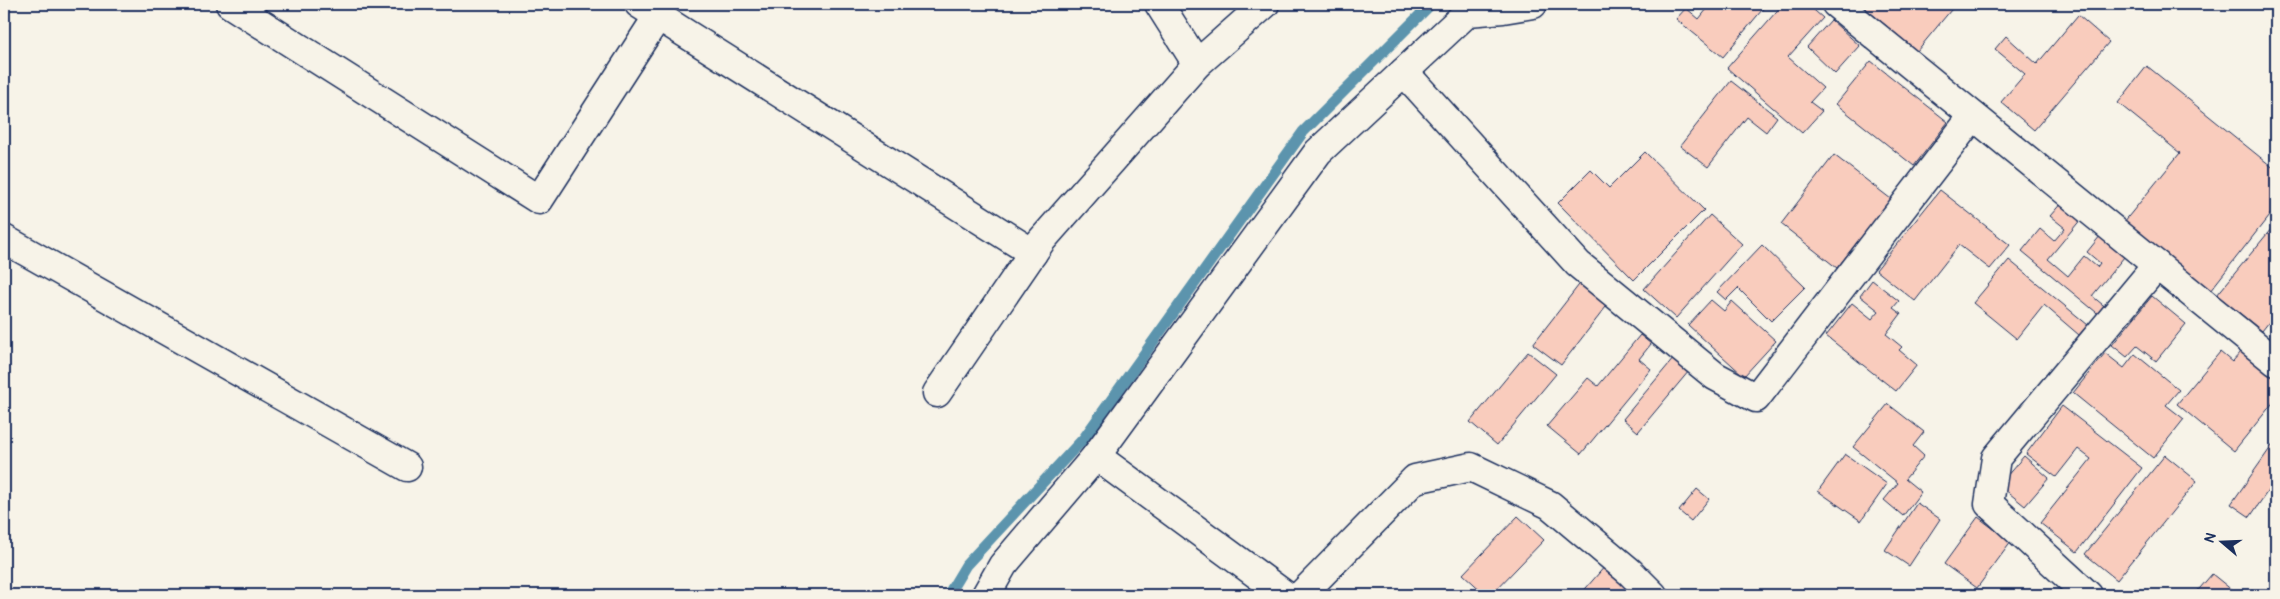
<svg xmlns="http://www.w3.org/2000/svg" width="2280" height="599" viewBox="0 0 2280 599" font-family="Pangolin,sans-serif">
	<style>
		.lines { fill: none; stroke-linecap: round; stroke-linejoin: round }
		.stream { stroke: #5c94ad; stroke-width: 11 }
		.building { fill: #f9ccbd; stroke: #1b2f5e }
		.minor-casing { stroke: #1b2f5e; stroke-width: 31 }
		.minor { stroke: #f7f3e8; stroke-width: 28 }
	</style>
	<rect width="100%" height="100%" fill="#f7f3e8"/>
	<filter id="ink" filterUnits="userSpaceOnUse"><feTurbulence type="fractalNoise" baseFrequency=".02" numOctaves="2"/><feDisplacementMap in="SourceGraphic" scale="10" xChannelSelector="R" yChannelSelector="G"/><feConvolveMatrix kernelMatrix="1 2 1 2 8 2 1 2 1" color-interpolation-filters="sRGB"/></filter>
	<g filter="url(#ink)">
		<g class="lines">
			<path class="stream" d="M948 595 966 565 1084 438 1303 132 1431 4"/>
		</g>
		<g class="building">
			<path d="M1711 4H1767L1723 57 1676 19 1686 8 1699 19Z"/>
			<path d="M1783 4H1807L1823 18 1788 57 1823 88 1810 102 1822 111 1802 133 1727 68Z"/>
			<path d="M1860 4H1956L1917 51Z"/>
			<path d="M2078 15 2109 42 2034 130 2001 102 2025 74 1995 49 2006 36 2037 64Z"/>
			<path d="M1831 20 1860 46 1835 74 1807 47Z"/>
			<path d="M1871 61 1948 122 1914 166 1836 104Z"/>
			<path d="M2147 66 2276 170V207L2210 291 2124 222 2180 153 2118 103Z"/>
			<path d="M1731 81 1777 117 1766 132 1747 117 1708 167 1680 146Z"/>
			<path d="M1645 152 1704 210 1634 280 1558 203 1591 170 1609 188Z"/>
			<path d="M1834 155 1891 199 1837 268 1781 224Z"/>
			<path d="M1940 190 2010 245 1990 269 1959 245 1915 301 1876 270Z"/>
			<path d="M2063 201 2082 218 2048 259 2068 276 2084 256 2097 267 2100 263 2087 252 2105 230 2129 251 2092 296 2108 309 2102 317 2022 251 2040 229 2054 241 2065 228 2050 216Z"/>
			<path d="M1710 215 1742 244 1676 318 1644 289Z"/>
			<path d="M2276 223V313L2262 331 2217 295Z"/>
			<path d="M1762 245 1805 287 1771 321 1738 288 1726 300 1717 292Z"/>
			<path d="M2009 260 2088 325 2079 335 2044 305 2017 339 1973 303Z"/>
			<path d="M1872 280 1899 301 1893 308 1901 314 1886 334 1902 347 1899 350 1917 365 1896 391 1826 336 1852 303 1872 319 1879 311 1860 296Z"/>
			<path d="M1582 281 1609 303 1561 365 1533 344Z"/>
			<path d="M2152 296 2186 324 2156 361 2137 346 2127 357 2112 345Z"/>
			<path d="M1711 300 1724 311 1732 301 1776 341 1744 376 1688 325Z"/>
			<path d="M1640 335 1651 344 1639 359 1651 369 1581 454 1547 426 1588 378 1598 386Z"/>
			<path d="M2242 351 2276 379V399L2234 451 2177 404 2220 352 2232 362Z"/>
			<path d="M1528 352 1556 374 1497 445 1470 422Z"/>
			<path d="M2105 353 2124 368 2135 354 2179 390 2166 405 2184 419 2153 458 2073 393Z"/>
			<path d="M1674 358 1689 371 1638 432 1623 419Z"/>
			<path d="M1888 404 1924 432 1913 446 1924 456 1905 479 1921 492 1903 516 1884 500 1898 483 1853 447Z"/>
			<path d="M2062 406 2142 468 2077 552 2040 523 2091 459 2078 449 2056 477 2026 454Z"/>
			<path d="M2276 440V479L2250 517 2231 504Z"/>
			<path d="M1845 454 1887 484 1861 521 1818 491Z"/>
			<path d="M2165 455 2197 481 2117 580 2085 554Z"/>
			<path d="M2024 456 2049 478 2025 506 1999 485Z"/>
			<path d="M1697 489 1709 499 1691 521 1679 511Z"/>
			<path d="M1917 503 1940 519 1909 566 1885 550Z"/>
			<path d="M1518 516 1544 540 1491 595H1486L1463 574Z"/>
			<path d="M1978 517 2011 542 1977 588 1944 564Z"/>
			<path d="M1606 565 1640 595H1580Z"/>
			<path d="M2212 574 2238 595H2194Z"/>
		</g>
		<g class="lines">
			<defs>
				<g id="minor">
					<path d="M230 4 539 200 658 16"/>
					<path d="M639 4 1033 253"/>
					<path d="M1159 4 1197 64"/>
					<path d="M1836 4 2276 362"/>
					<path d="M1404 72 1578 264 1715 376 1756 398 1973 116"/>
					<path d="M4 239 407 467"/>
					<path d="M937 393 1041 241 1197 64 1265 4"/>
					<path d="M1096 456 1285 595"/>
					<path d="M986 595 1003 565 1096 456 1318 152 1468 12 1503 9 1533 4"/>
					<path d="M1301 595 1415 479 1471 467 1550 505 1630 572 1653 595"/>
					<path d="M2088 595 1989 504 1996 458 2157 265"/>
				</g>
			</defs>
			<use href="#minor" class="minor-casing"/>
			<use href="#minor" class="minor"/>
		</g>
	</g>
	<rect width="2280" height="599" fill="none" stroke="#f7f3e8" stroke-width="20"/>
	<rect x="10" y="10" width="2260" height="579" fill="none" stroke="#1b2f5e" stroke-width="2" filter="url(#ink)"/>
	<g transform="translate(2222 542) rotate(289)" stroke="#f7f3e8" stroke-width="4" paint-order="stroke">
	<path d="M0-4L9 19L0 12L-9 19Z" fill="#1b2f5e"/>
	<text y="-8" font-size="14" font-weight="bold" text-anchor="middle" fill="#1b2f5e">N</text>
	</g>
</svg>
